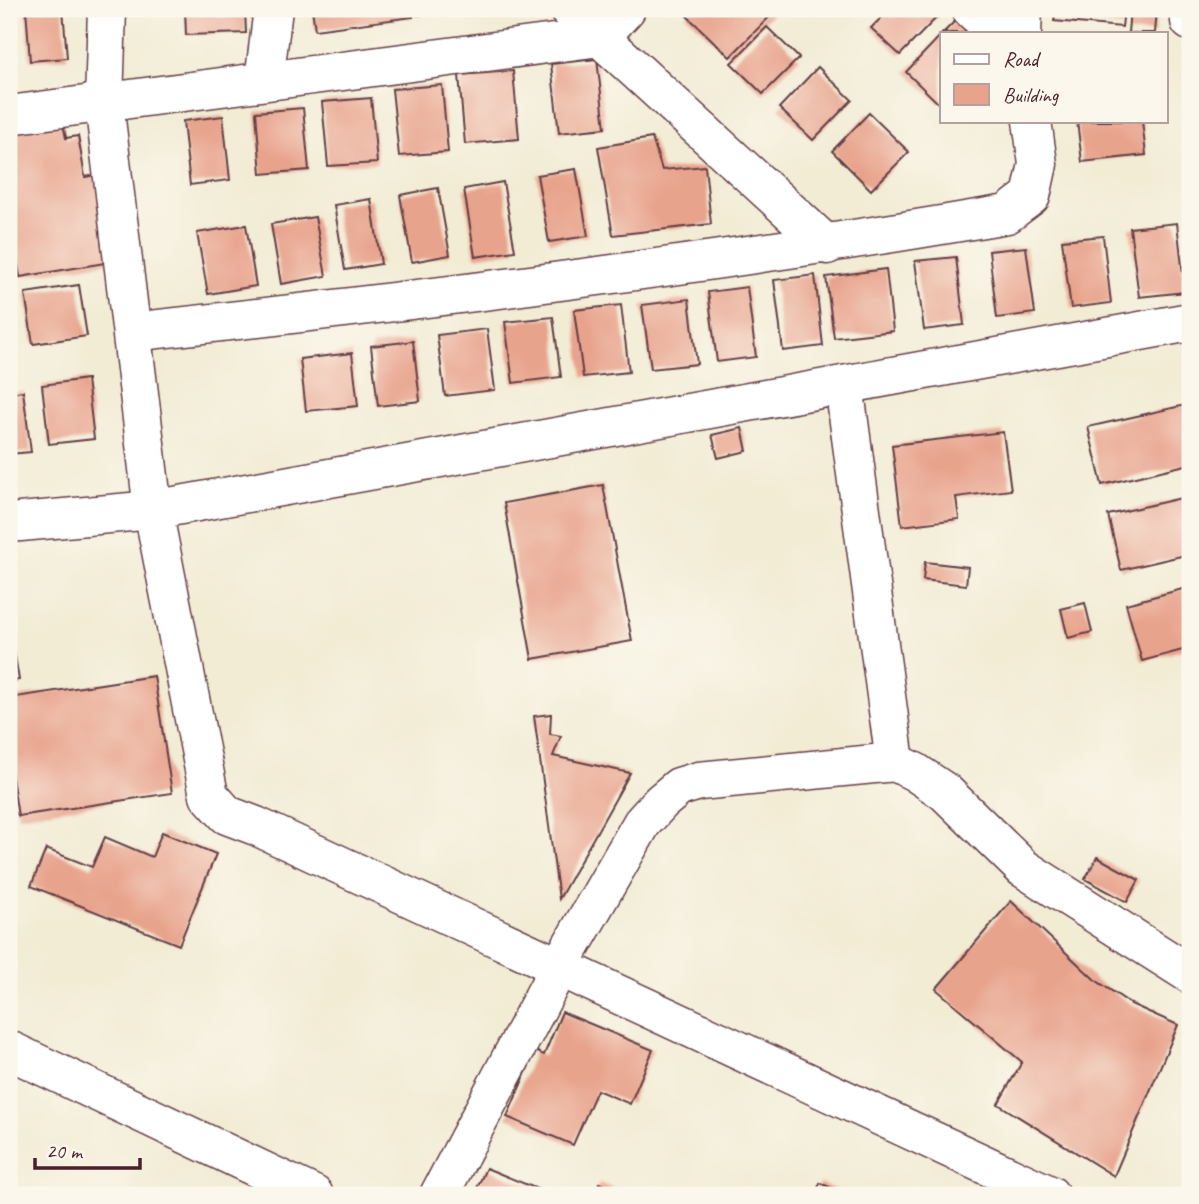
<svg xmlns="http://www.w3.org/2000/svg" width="1199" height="1204" viewBox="0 0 1199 1204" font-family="Caveat,sans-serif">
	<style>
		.building { fill: #e8a38c }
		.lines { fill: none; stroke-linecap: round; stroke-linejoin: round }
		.street-casing { stroke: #633e44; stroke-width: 41 }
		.street { stroke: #fff; stroke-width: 38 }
	</style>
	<rect width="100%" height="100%" fill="#fbf7ec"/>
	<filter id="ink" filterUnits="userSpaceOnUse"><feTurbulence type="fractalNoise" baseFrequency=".0143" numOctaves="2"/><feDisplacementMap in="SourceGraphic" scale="14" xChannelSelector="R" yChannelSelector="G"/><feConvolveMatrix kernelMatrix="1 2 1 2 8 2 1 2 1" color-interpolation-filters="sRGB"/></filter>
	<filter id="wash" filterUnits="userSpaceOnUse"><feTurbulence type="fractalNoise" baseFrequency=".00686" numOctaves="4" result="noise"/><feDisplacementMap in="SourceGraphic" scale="28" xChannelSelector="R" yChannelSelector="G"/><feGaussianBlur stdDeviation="1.57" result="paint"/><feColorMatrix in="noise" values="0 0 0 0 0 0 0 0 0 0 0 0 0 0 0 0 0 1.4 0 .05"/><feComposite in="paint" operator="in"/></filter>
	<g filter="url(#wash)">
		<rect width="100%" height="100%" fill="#f2ecd5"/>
		<g id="blocks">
			<g class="building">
				<path d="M26 9H63L67 58 30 61Z"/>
				<path d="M185 9H245L246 33 186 35Z"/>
				<path d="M312 9H412L413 17 315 30Z"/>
				<path d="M417 9H434L435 12 418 15Z"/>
				<path d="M692 9H777L730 57 686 15Z"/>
				<path d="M890 9H945L900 55 871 28Z"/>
				<path d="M1056 9H1124L1122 27 1054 21Z"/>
				<path d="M1130 9H1157L1155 33H1128Z"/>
				<path d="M955 21 967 33H943Z"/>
				<path d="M767 27 799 58 763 94 731 63Z"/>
				<path d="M942 34V102L939 104 906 72Z"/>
				<path d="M597 59 605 128 559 133 551 64Z"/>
				<path d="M818 67 852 100 813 140 779 108Z"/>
				<path d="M513 71 519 139 465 144 459 75Z"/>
				<path d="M442 85 448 152 399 156 392 89Z"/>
				<path d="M371 98 377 163 328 166 322 102Z"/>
				<path d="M303 108 309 170 261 174 256 112Z"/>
				<path d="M869 113 909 152 871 190 832 151Z"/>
				<path d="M223 116 230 180 190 185 183 121Z"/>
				<path d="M62 119 66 138 78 136 85 177 96 175 111 262 20 277 9 212V128Z"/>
				<path d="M1077 121H1142L1146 155 1082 162Z"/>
				<path d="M652 138 662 170 705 166 711 224 613 235 598 147Z"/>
				<path d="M576 169 588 236 549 242 537 175Z"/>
				<path d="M503 182 515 251 475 257 464 189Z"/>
				<path d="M438 188 450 255 412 262 400 195Z"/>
				<path d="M371 199 381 264 345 270 334 205Z"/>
				<path d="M315 217 326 276 281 284 271 224Z"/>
				<path d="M1177 223 1185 292 1139 297 1130 228Z"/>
				<path d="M246 225 256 286 208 294 197 233Z"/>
				<path d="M1103 236 1111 303 1071 308 1062 240Z"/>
				<path d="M1026 247 1035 313 997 318 989 251Z"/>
				<path d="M956 257 964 325 924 330 915 261Z"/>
				<path d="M886 269 893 331 834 338 826 277Z"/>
				<path d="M815 275 823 346 783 351 774 280Z"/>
				<path d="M79 285 87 336 33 344 25 293Z"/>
				<path d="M747 287 756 357 717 362 708 292Z"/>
				<path d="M689 299 697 364 651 369 642 305Z"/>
				<path d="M621 305 629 372 583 377 574 310Z"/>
				<path d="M553 317 561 377 513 383 505 322Z"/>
				<path d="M487 329 495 390 445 396 437 335Z"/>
				<path d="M413 341 420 401 378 406 371 346Z"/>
				<path d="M352 353 358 406 306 411 300 359Z"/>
				<path d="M87 379 94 439 49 444 42 385Z"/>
				<path d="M23 391 31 452 9 454V393Z"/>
				<path d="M1190 404V464L1102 485 1088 427Z"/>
				<path d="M742 428 747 451 718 458 712 435Z"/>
				<path d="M1003 432 1011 490 956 497 959 519 902 526 892 445Z"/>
				<path d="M603 485 632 641 532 659 504 503Z"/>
				<path d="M1190 496V554L1121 570 1108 515Z"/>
				<path d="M925 562 968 567 966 585 923 580Z"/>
				<path d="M1190 587V648L1142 661 1126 604Z"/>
				<path d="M1085 603 1092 632 1068 638 1061 609Z"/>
				<path d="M9 620 19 680 9 682Z"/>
				<path d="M154 676 172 793 18 816 9 758V698Z"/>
				<path d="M551 714 550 734 561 736 553 756 630 773 559 899 534 716Z"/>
				<path d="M162 832 216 854 179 945 31 886 46 849 92 867 105 837 152 857Z"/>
				<path d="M1097 857 1139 880 1127 902 1085 879Z"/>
				<path d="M1011 901 1094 979 1131 1004 1178 1025 1114 1176 998 1104 1022 1062 936 989Z"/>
				<path d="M562 1012 653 1050 630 1104 597 1090 573 1145 507 1117 535 1051 544 1055Z"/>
				<path d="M486 1168 552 1195H474Z"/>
				<path d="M599 1183 629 1195H594Z"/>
				<path d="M820 1183 848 1195H815Z"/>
			</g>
		</g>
	</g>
	<g filter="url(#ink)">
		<use href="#blocks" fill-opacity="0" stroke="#633e44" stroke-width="2"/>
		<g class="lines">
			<defs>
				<g id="street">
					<path d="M107 9 104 103 153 510 209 795 227 815 256 826 1050 1195"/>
					<path d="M569 9 827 245"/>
					<path d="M971 9 998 33"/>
					<path d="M1189 9 1190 21"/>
					<path d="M1022 33 1023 9"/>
					<path d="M264 81 273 9"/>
					<path d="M9 115 600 37 626 9"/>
					<path d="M132 332C424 300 716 264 1007 214L1031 196 1038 164 1032 121"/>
					<path d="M844 385 895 762"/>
					<path d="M9 523 153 510 1190 322"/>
					<path d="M9 1050 314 1195"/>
					<path d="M439 1195 559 967 642 823 661 802 679 787 699 781 895 762 915 772 945 792 1023 868 1190 974"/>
				</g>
			</defs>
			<use href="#street" class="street-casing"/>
			<use href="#street" class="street"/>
		</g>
	</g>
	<rect width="1199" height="1204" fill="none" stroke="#fbf7ec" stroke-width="35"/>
	<rect x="940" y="32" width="228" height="91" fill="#fbf7ec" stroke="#b4a19f" stroke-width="2"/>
	<rect x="954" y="54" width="35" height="10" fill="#ffffff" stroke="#b4a19f" stroke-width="2"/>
	<text x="1003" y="66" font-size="21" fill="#4a1f2b">Road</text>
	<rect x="954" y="84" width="35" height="21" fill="#e8a38c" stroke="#b4a19f" stroke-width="2"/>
	<text x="1003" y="102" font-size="21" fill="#4a1f2b">Building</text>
	<path d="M35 1158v10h105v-10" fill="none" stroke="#4a1f2b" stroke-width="3.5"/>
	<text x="46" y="1158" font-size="21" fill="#4a1f2b" stroke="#fbf7ec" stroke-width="5" paint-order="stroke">20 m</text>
</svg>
